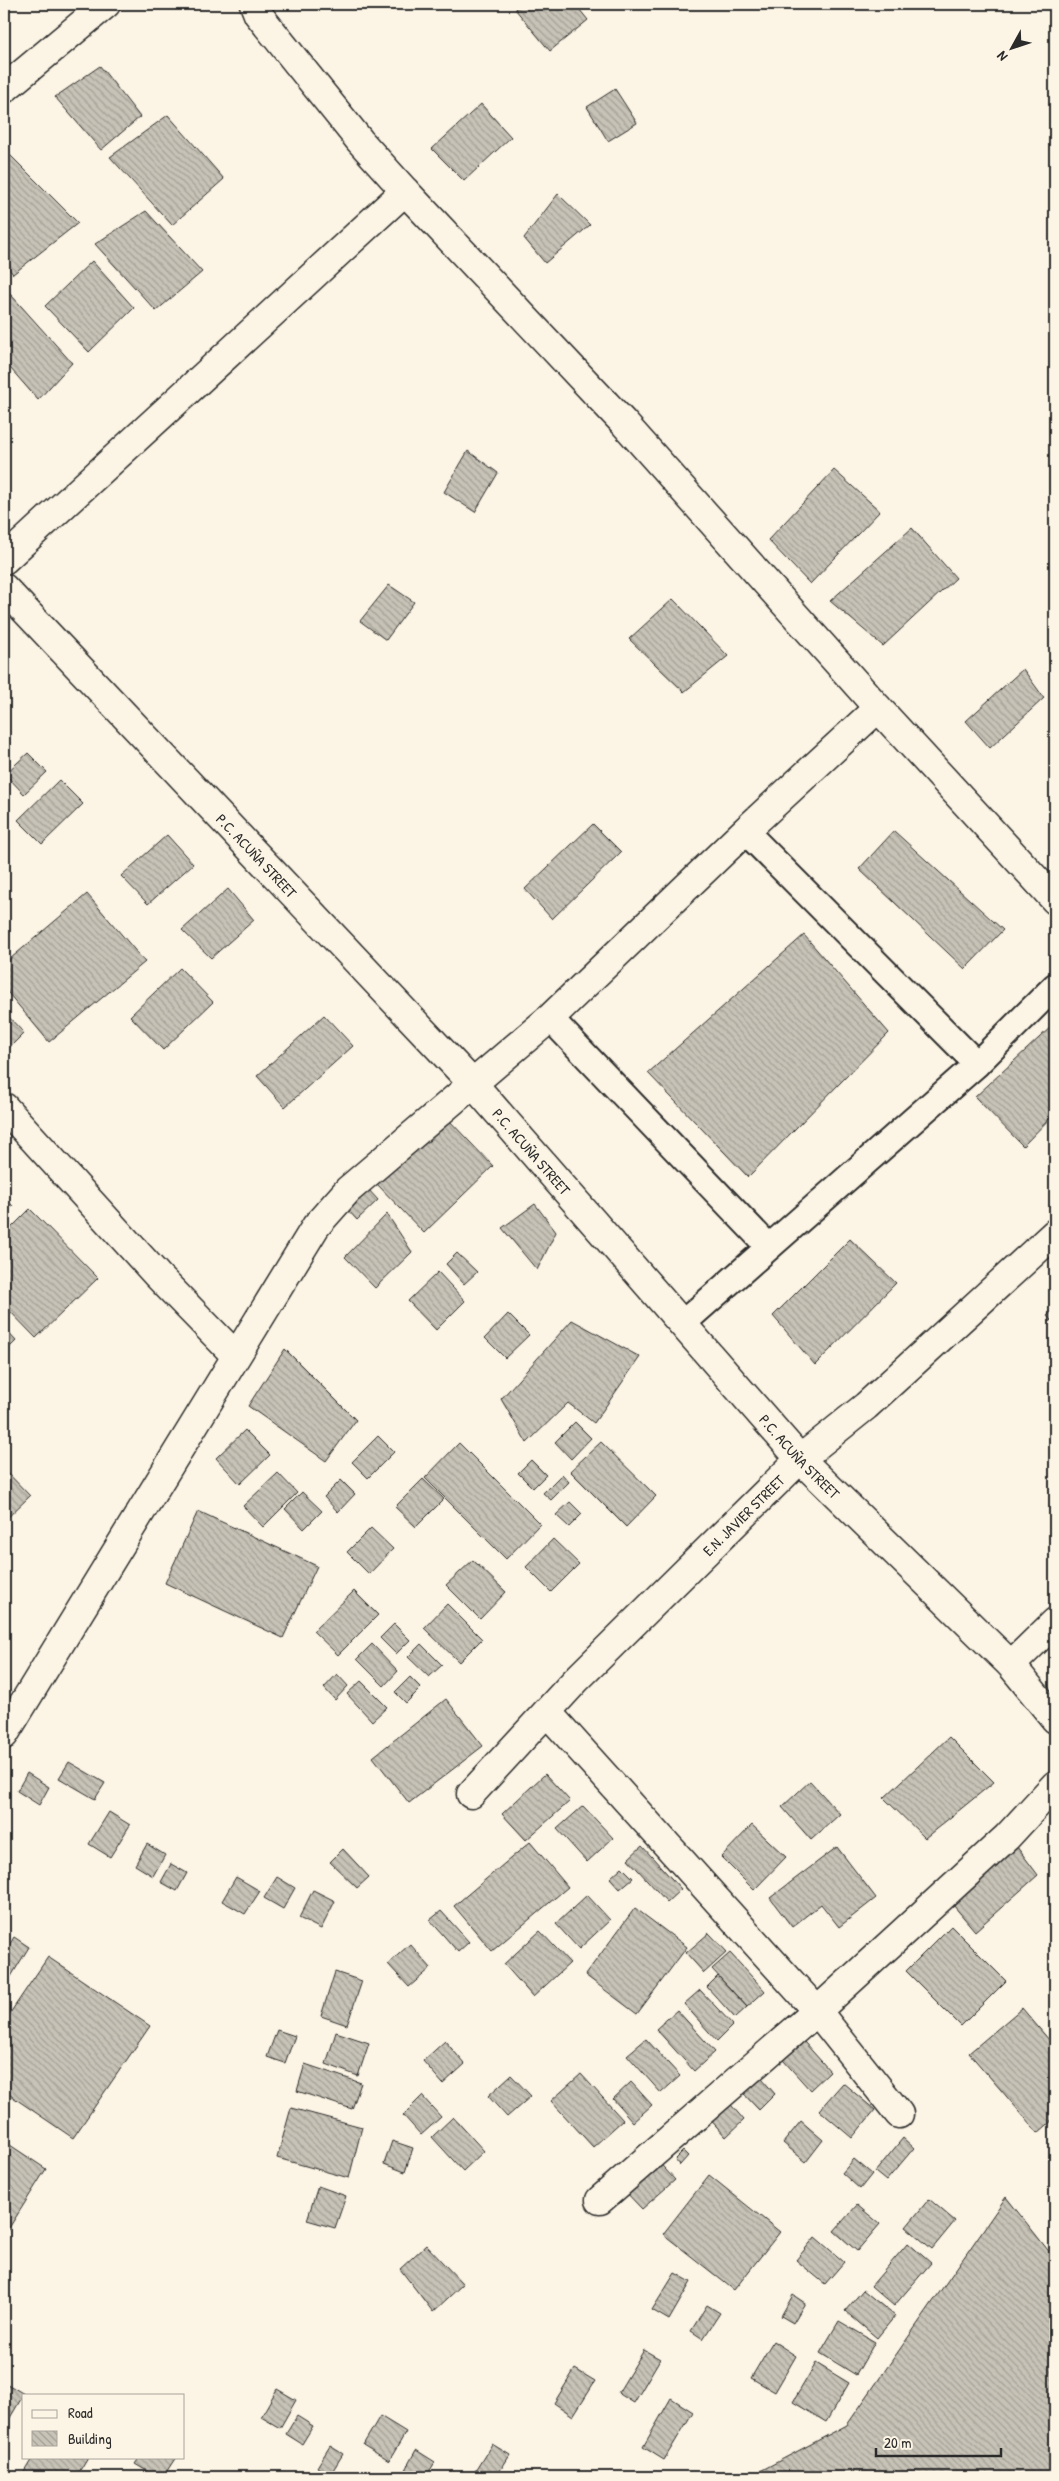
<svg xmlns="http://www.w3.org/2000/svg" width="1059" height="2481" viewBox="0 0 1059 2481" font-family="'Patrick Hand',sans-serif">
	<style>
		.building { fill: url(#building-back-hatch); stroke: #2b2b2b }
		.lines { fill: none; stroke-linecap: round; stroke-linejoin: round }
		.lane-casing { stroke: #2b2b2b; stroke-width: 29 }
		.street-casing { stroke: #2b2b2b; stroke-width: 31 }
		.secondary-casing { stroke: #2b2b2b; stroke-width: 31 }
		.lane { stroke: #fcf5e5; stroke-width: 25 }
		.street { stroke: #fcf5e5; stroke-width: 28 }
		.secondary { stroke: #fcf5e5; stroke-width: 28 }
		.labels { text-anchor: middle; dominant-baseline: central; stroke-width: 5; stroke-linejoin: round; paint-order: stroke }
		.street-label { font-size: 15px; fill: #2b2b2b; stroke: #fcf5e5 }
	</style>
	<defs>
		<pattern id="building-back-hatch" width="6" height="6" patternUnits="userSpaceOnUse" patternTransform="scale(1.25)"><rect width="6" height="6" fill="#c8c3b7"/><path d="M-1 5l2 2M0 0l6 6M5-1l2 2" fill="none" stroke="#a39f95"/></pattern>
	</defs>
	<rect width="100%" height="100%" fill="#fcf5e5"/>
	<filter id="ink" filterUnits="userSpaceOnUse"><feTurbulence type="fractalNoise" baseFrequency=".02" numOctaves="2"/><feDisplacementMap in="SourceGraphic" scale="10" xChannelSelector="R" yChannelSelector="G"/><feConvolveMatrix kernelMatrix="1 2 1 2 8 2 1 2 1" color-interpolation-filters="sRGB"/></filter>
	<g filter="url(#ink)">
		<g class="building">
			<path d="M521 4H575L588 20 550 51 515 9Z"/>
			<path d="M100 66 140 117 101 150 55 97Z"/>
			<path d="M615 89 637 123 608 141 587 107Z"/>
			<path d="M481 104 511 137 464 181 432 149Z"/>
			<path d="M168 115 224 179 172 225 110 157Z"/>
			<path d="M4 149 78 223 13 274 4 263Z"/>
			<path d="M558 194 590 225 545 263 524 238Z"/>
			<path d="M146 211 202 272 156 311 95 244Z"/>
			<path d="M92 261 134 308 89 352 45 306Z"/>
			<path d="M4 287 72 363 38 400 4 361Z"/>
			<path d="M468 451 498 473 475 512 444 492Z"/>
			<path d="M834 470 880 511 810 584 768 540Z"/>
			<path d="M912 528 956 578 883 646 830 601Z"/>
			<path d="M389 585 414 602 386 640 360 621Z"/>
			<path d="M673 599 728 656 684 692 629 639Z"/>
			<path d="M1023 669 1044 698 990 748 966 721Z"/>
			<path d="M28 753 47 772 24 794 5 774Z"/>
			<path d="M59 780 83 804 42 844 18 820Z"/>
			<path d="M593 824 621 852 552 919 525 889Z"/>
			<path d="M894 831 1003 930 965 969 859 869Z"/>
			<path d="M167 835 193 864 148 904 121 876Z"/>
			<path d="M228 889 254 920 211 958 182 930Z"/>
			<path d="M87 894 145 962 49 1042 4 988V964Z"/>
			<path d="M804 935 889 1033 748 1177 648 1073Z"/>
			<path d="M180 968 213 1002 163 1050 130 1016Z"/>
			<path d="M4 1012 24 1033 4 1053Z"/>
			<path d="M324 1015 353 1046 285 1107 257 1076Z"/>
			<path d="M1052 1026 1055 1029V1113L1023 1146 975 1097Z"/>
			<path d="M445 1116 493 1166 424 1233 376 1183Z"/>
			<path d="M368 1189 378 1200 357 1220 347 1209Z"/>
			<path d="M4 1197 13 1206 4 1215Z"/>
			<path d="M535 1204 556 1232 537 1270 502 1228Z"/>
			<path d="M30 1209 98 1278 36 1338 4 1305V1235Z"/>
			<path d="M387 1214 412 1252 375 1288 345 1257Z"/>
			<path d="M850 1239 896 1283 815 1365 773 1316Z"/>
			<path d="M457 1253 477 1272 464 1284 446 1264Z"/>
			<path d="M438 1272 465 1301 436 1330 408 1301Z"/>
			<path d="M1055 1308V1324L1047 1316Z"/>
			<path d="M508 1314 529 1335 505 1358 485 1338Z"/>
			<path d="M572 1320 640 1357 594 1423 568 1403 527 1443 501 1399Z"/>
			<path d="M4 1328 16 1341 4 1353Z"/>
			<path d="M285 1349 356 1420 326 1461 248 1406Z"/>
			<path d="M575 1422 591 1438 571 1459 555 1442Z"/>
			<path d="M245 1430 270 1455 240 1484 216 1458Z"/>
			<path d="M378 1436 394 1452 368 1478 352 1462Z"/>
			<path d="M601 1442 656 1496 626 1527 570 1471Z"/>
			<path d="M459 1443 540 1524 506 1559 425 1478Z"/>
			<path d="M531 1460 546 1475 533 1488 518 1473Z"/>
			<path d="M4 1469 30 1496 4 1521Z"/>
			<path d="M278 1473 297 1493 263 1527 243 1506Z"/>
			<path d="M562 1474 569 1482 551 1500 543 1493Z"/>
			<path d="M423 1479 444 1499 416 1527 395 1507Z"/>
			<path d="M341 1480 355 1494 338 1512 324 1497Z"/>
			<path d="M302 1492 322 1511 304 1529 285 1509Z"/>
			<path d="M570 1502 582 1514 569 1527 556 1515Z"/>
			<path d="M198 1511 317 1566 283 1638 165 1583Z"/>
			<path d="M371 1528 393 1549 369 1574 347 1552Z"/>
			<path d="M553 1539 579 1564 551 1592 526 1567Z"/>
			<path d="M473 1560 506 1592 480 1619 446 1585Z"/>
			<path d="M354 1591 378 1615 338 1655 313 1631Z"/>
			<path d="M447 1604 482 1639 459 1662 424 1628Z"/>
			<path d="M394 1624 410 1640 396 1654 380 1638Z"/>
			<path d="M372 1644 398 1671 384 1686 357 1659Z"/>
			<path d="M421 1644 442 1665 429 1677 408 1657Z"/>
			<path d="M337 1674 348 1686 335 1700 324 1688Z"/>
			<path d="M410 1677 421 1688 406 1703 395 1692Z"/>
			<path d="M361 1681 387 1707 372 1721 347 1694Z"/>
			<path d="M446 1699 483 1746 409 1803 373 1757Z"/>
			<path d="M949 1737 994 1782 925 1838 884 1798Z"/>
			<path d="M69 1762 105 1783 95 1799 59 1778Z"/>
			<path d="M27 1773 49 1787 39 1805 17 1791Z"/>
			<path d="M545 1774 570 1801 526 1840 502 1814Z"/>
			<path d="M810 1781 840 1814 811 1840 782 1807Z"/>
			<path d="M583 1806 613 1838 587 1862 557 1829Z"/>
			<path d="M109 1812 130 1825 110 1857 89 1844Z"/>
			<path d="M752 1825 786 1857 754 1890 721 1857Z"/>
			<path d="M530 1842 568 1887 492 1951 454 1906Z"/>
			<path d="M147 1844 165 1855 153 1876 135 1865Z"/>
			<path d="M642 1846 681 1889 667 1902 628 1859Z"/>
			<path d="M837 1847 876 1898 839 1927 821 1904 792 1927 770 1898Z"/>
			<path d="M1017 1847 1038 1875 975 1931 953 1905Z"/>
			<path d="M343 1849 369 1877 357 1888 330 1862Z"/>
			<path d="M171 1864 187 1873 177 1891 161 1882Z"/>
			<path d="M622 1867 633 1878 620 1889 610 1878Z"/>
			<path d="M236 1877 260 1891 245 1914 222 1901Z"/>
			<path d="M277 1877 295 1888 283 1909 264 1898Z"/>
			<path d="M313 1890 335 1901 321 1929 299 1918Z"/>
			<path d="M587 1895 610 1920 579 1949 556 1924Z"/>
			<path d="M635 1908 687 1947 637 2014 585 1975Z"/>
			<path d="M441 1911 469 1942 458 1952 430 1920Z"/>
			<path d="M951 1926 1006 1981 961 2026 906 1971Z"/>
			<path d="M540 1931 570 1963 533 1997 504 1964Z"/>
			<path d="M709 1933 727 1952 704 1973 686 1953Z"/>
			<path d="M14 1937 29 1947 4 1988V1954Z"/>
			<path d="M410 1944 431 1968 409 1987 388 1964Z"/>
			<path d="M730 1953 765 1991 747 2007 712 1969Z"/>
			<path d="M48 1957 150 2026 73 2138 4 2091V2022Z"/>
			<path d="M335 1972 362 1981 347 2025 321 2016Z"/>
			<path d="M718 1976 747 2007 735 2018 707 1987Z"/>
			<path d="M700 1990 733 2025 717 2041 684 2004Z"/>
			<path d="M1022 2008 1055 2047V2118L1038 2133 969 2053Z"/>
			<path d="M677 2010 715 2052 694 2071 656 2029Z"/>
			<path d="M277 2030 295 2036 285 2063 267 2057Z"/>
			<path d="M336 2032 369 2043 358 2076 326 2064Z"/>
			<path d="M646 2039 680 2076 661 2093 627 2055Z"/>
			<path d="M445 2041 465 2064 443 2084 423 2061Z"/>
			<path d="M804 2042 830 2071 810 2090 783 2060Z"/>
			<path d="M305 2064 361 2083 352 2109 297 2091Z"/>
			<path d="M756 2072 775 2094 759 2110 738 2088Z"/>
			<path d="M581 2074 623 2120 593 2147 551 2101Z"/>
			<path d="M511 2075 531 2096 507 2117 488 2096Z"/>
			<path d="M631 2082 652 2105 633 2122 613 2099Z"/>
			<path d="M843 2083 875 2110 852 2138 819 2110Z"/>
			<path d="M422 2096 441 2117 421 2135 403 2115Z"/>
			<path d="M726 2099 744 2120 726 2137 707 2116Z"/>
			<path d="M291 2108 362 2127 349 2178 277 2158Z"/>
			<path d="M453 2117 484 2151 463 2171 432 2137Z"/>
			<path d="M801 2121 823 2140 806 2162 783 2143Z"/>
			<path d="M903 2138 914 2148 886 2181 875 2172Z"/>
			<path d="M4 2141 46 2169 4 2236Z"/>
			<path d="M392 2141 413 2148 405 2172 384 2164Z"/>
			<path d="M683 2151 688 2156 680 2165 675 2159Z"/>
			<path d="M655 2158 675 2180 642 2209 622 2188Z"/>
			<path d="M854 2159 872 2174 860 2189 842 2173Z"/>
			<path d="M709 2175 780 2232 734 2290 663 2234Z"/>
			<path d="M318 2186 346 2196 335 2228 307 2220Z"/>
			<path d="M1006 2197 1055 2259V2477H749L847 2425Z"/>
			<path d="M929 2199 955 2221 932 2249 906 2227Z"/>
			<path d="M857 2205 880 2224 857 2251 834 2231Z"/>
			<path d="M815 2237 844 2262 825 2284 796 2260Z"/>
			<path d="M908 2243 931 2263 894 2306 871 2286Z"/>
			<path d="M426 2245 463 2284 433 2312 400 2269Z"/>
			<path d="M675 2273 691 2282 669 2320 652 2310Z"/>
			<path d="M863 2290 895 2316 877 2338 845 2311Z"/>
			<path d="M793 2295 805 2303 793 2323 781 2316Z"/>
			<path d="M707 2305 720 2313 703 2339 691 2331Z"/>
			<path d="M839 2321 875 2342 856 2375 820 2353Z"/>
			<path d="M773 2341 796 2356 775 2392 751 2378Z"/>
			<path d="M644 2350 660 2359 634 2403 618 2393Z"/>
			<path d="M816 2363 849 2383 826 2422 793 2402Z"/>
			<path d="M575 2369 595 2381 573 2416 554 2403Z"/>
			<path d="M4 2382 24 2394 4 2428Z"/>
			<path d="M277 2389 296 2400 280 2428 261 2417Z"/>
			<path d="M671 2398 693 2412 664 2460 643 2447Z"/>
			<path d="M297 2416 313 2426 302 2444 286 2434Z"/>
			<path d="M380 2416 406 2432 389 2461 363 2445Z"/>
			<path d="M492 2444 510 2455 496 2477H481L474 2473Z"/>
			<path d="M330 2446 343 2454 330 2475 317 2467Z"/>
			<path d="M416 2450 435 2462 426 2477H401Z"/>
			<path d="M33 2457H88L76 2477H21Z"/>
			<path d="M140 2457H176L163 2477H157L135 2464Z"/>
		</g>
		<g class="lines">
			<defs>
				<g id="lane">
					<path d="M745 831 977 1064"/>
					<path d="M550 1018 769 1247"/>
					<path d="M682 1324 977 1064 1055 986"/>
				</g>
				<g id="street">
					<path d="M4 89 106 4"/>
					<path d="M4 560 405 191"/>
					<path id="s1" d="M4 588 474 1085 800 1459 1011 1665 1055 1719"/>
					<path d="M4 1107 157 1275 235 1355"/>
					<path d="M1011 1665 1055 1622"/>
					<path d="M547 1712 817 2011 899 2114"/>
					<path d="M4 1735 316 1226 348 1190 550 1018 745 831 878 708"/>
					<path id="s2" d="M471 1794 576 1680 800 1459 866 1406 1055 1233"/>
					<path d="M600 2200 817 2011 1007 1837 1055 1785"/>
				</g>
				<path id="secondary" d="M254 4 258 14 360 141 405 191 623 422 878 708 1055 900"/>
			</defs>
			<use href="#lane" class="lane-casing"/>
			<use href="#street" class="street-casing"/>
			<use href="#secondary" class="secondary-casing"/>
			<use href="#lane" class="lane"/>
			<use href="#street" class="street"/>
			<use href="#secondary" class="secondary"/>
		</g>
	</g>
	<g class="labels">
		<g class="street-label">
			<text stroke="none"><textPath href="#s1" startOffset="368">P.C. ACUÑA STREET</textPath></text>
			<text stroke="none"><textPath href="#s1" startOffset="772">P.C. ACUÑA STREET</textPath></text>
			<text stroke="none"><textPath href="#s1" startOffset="1178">P.C. ACUÑA STREET</textPath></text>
			<text stroke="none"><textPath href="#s2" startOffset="390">E.N. JAVIER STREET</textPath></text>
		</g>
	</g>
	<rect width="1059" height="2481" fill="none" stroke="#fcf5e5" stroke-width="20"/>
	<rect x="10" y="10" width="1039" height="2461" fill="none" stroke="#2b2b2b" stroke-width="2" filter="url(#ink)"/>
	<rect x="22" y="2394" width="162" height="65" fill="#fcf5e5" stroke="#a8a49b"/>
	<rect x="32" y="2410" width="25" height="8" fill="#fcf5e5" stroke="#a8a49b"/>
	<text x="68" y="2418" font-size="15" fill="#2b2b2b">Road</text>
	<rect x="32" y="2431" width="25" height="15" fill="url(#building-back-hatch)" stroke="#a8a49b"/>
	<text x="68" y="2444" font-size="15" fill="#2b2b2b">Building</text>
	<g transform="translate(1012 48) rotate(230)" stroke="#fcf5e5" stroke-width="4" paint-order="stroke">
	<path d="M0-4L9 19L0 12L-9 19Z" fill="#2b2b2b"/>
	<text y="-8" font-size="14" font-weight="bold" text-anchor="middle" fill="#2b2b2b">N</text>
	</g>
	<path d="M876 2448v8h125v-8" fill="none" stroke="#2b2b2b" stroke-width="2.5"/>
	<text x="884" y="2448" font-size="15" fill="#2b2b2b" stroke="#fcf5e5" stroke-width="4" paint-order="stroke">20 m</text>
</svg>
